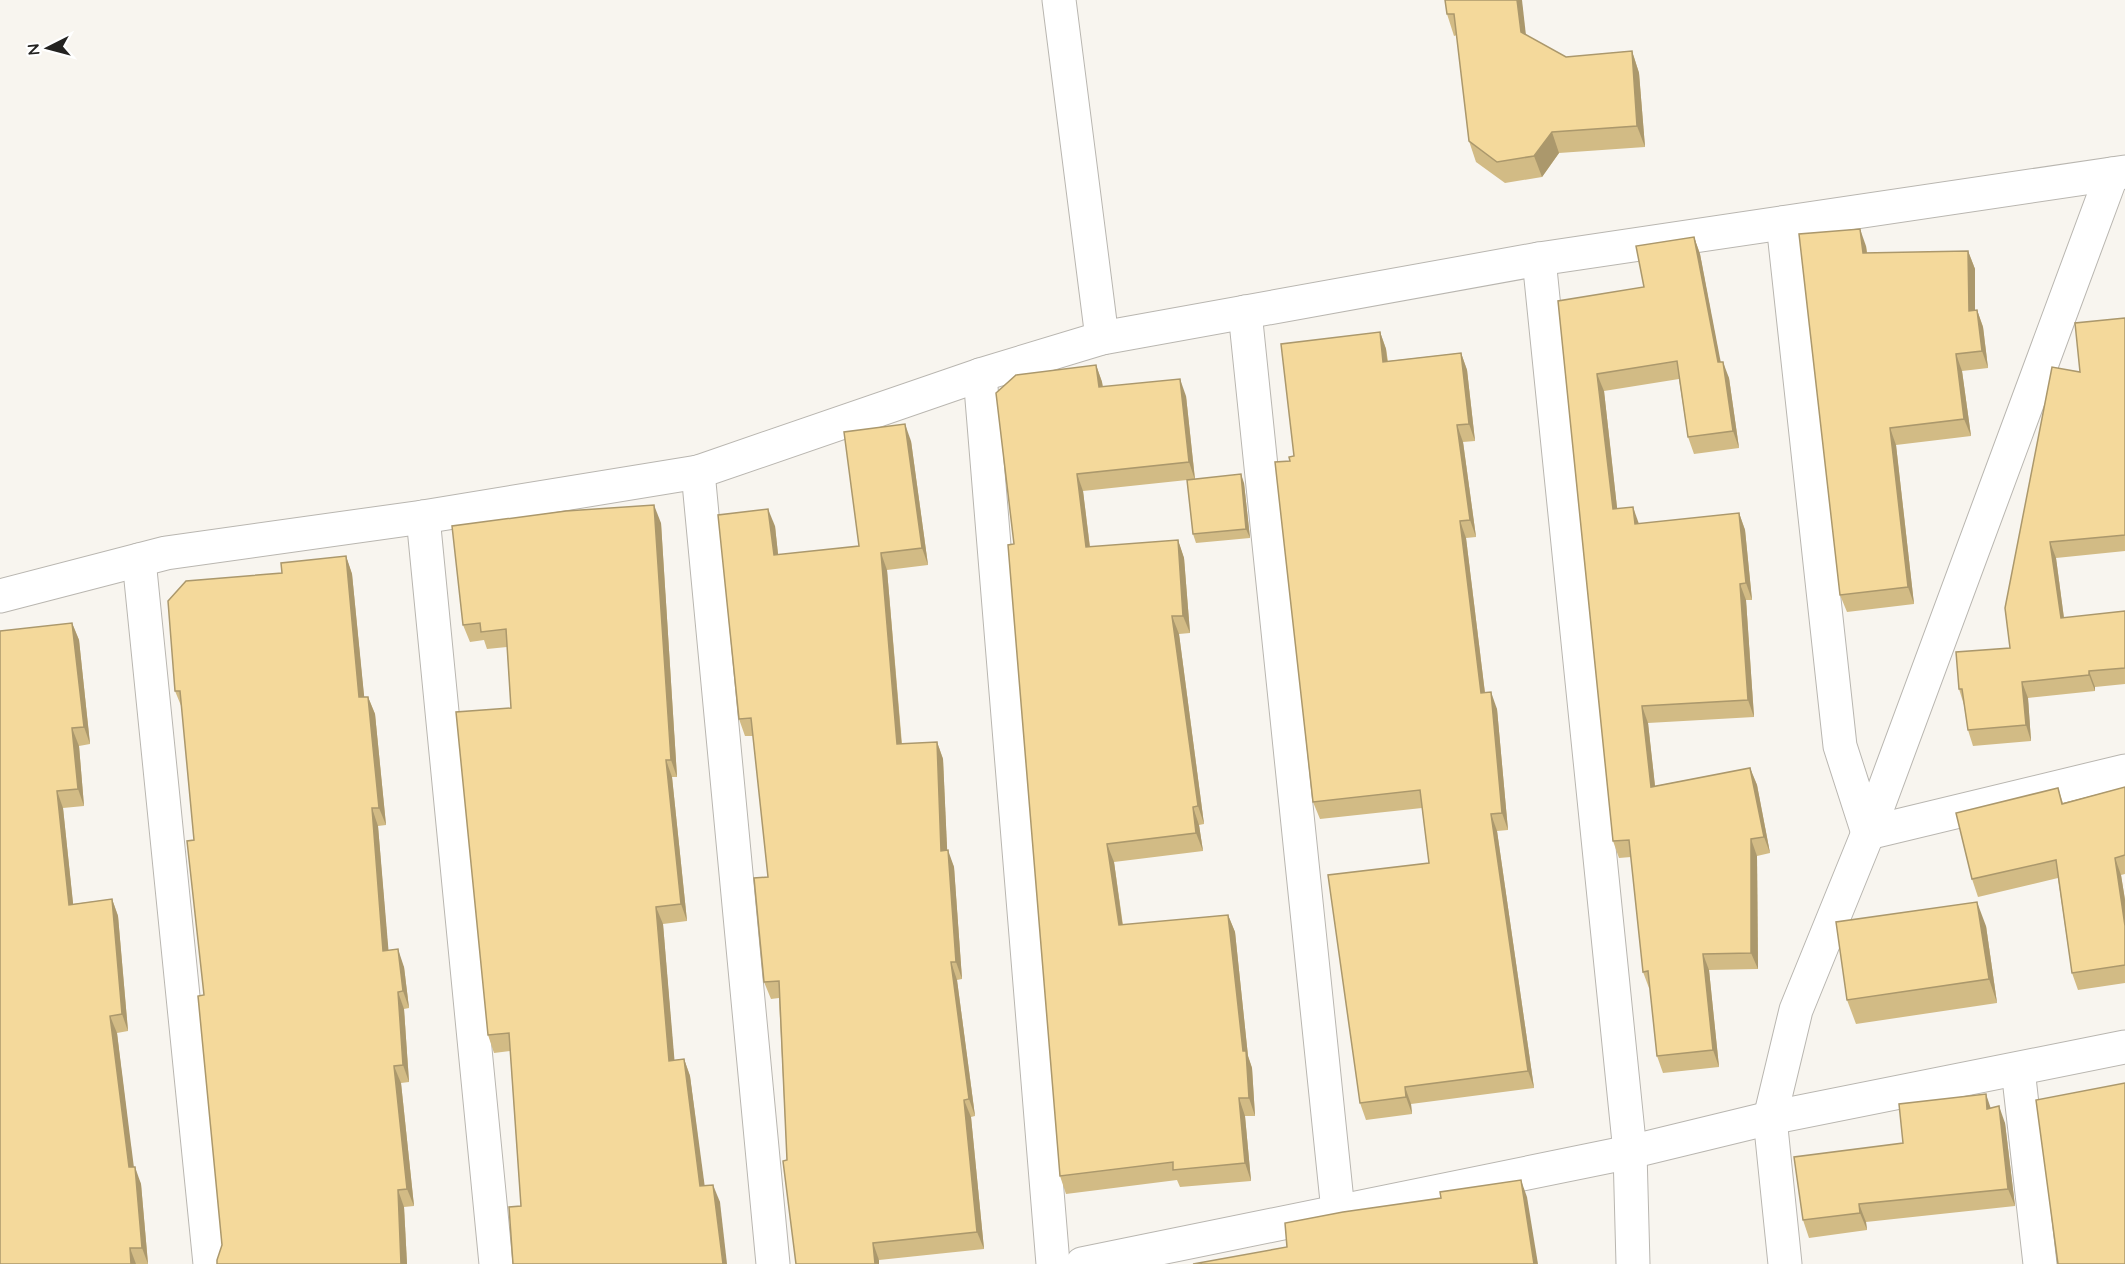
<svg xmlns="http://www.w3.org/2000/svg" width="2125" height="1264" viewBox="0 0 2125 1264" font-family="Quicksand,sans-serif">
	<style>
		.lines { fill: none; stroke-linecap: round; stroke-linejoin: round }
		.minor-casing { stroke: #b9b6b0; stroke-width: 35 }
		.tertiary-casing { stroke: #b9b6b0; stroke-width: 35 }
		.minor { stroke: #fff; stroke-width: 33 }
		.tertiary { stroke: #fff; stroke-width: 33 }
		.wall { fill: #d2bb85 }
		.shaded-wall { fill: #ab986c }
		.building { fill: #f4d99b; stroke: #ab986c; stroke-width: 1.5 }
	</style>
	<rect width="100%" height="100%" fill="#f8f5ef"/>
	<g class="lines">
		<defs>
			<g id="minor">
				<path d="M1059 0 1102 338"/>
				<path d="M1783 223 1840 746 1868 833 2125 771"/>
				<path d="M1539 259 1630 1152 1633 1264"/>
				<path d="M1245 312 1338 1211"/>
				<path d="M980 375 1053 1264"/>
				<path d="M698 472 773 1264"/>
				<path d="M423 517 496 1264"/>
				<path d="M139 560 210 1264"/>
				<path d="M0 596 166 553 423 517 698 472 980 375 1102 338 1539 259 2125 172"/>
				<path d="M2018 1069 2040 1264"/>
				<path d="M1785 1264 1770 1118 1796 1010 1868 833 2112 174"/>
			</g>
			<path id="tertiary" d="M1082 1264 1630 1152 1770 1118 2125 1047"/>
		</defs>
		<use href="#minor" class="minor-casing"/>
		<use href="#tertiary" class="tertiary-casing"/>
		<use href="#minor" class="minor"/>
		<use href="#tertiary" class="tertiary"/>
	</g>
	<g class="wall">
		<path d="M1445 0 1526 35 1566 57 1632 51 1639 73 1645 147 1559 153 1542 177 1505 183 1476 162 1469 141 1457 35 1454 36 1447 14Z"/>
		<path d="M1694 237 1700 254 1720 362 1729 378 1739 448 1694 454 1688 437 1679 379 1604 391 1617 508 1639 524 1739 513 1745 530 1752 600H1746L1754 717 1648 723 1655 786 1750 768 1757 785 1770 853 1757 856 1758 969 1709 970 1719 1067 1663 1073 1657 1056 1650 988H1649L1643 972 1631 857 1619 858 1613 841 1558 301 1644 287Z"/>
		<path d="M1866 246 1867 253 1968 251 1975 269V310H1977L1983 327 1988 368 1962 371 1971 436 1896 445 1914 604 1847 612 1840 595Z"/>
		<path d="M2125 318V551L2056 558 2064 618 2125 611V684L2095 687V691L2028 698 2031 741 1973 746 1968 730 1964 705 1959 689 2010 648 2080 372Z"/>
		<path d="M1380 332 1386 349 1388 361 1461 353 1467 370 1475 441 1463 442 1476 537 1466 538 1485 693 1497 709 1508 830 1497 831 1534 1088 1411 1104 1412 1114 1366 1120 1360 1103 1429 863 1422 808 1320 819 1313 802 1290 461 1294 456Z"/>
		<path d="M1096 365 1102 382 1103 387 1186 396 1195 479 1244 483 1250 538 1196 543 1193 534 1187 480 1083 491 1090 547 1178 540 1184 558 1190 633 1179 634 1204 824 1199 825 1203 851 1114 862 1123 925 1228 915 1235 932 1248 1056 1252 1068 1255 1116H1245L1251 1181 1180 1187 1177 1180 1066 1194 1060 1176 1014 544Z"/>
		<path d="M911 441 928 565 887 570 902 744 937 742 943 759 947 850 954 867 962 979 957 980 975 1116 971 1117 984 1249 879 1260 787 1160 779 998 771 999 764 982 768 877 753 736H745L739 719 775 526 778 555 859 546Z"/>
		<path d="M661 523 677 777H672L687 921 663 924 674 1060 684 1059 690 1076 704 1186 720 1202 521 1206 510 1051 494 1053 488 1035 511 708 507 647 487 649 484 640 470 642 463 625Z"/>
		<path d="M346 556 352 574 364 697H368L375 714 386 825 378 826 388 950 404 967 409 1008 404 1009 409 1082 401 1083 414 1206 404 1207 407 1264H217L222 1245 204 995 194 840 182 708 175 691 282 573Z"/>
		<path d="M72 623 79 640 90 744 79 746 84 806 63 808 73 904 112 899 118 916 128 1031 117 1033 133 1167 141 1184 148 1264H0Z"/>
		<path d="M2125 787V874L2121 875 2125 900V983L2078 990 2072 973 2058 878 1978 897 1972 879 2058 788 2063 803Z"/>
		<path d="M1986 926 1997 1003 1856 1024 1847 1000Z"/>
		<path d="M1991 1108 2005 1123 2015 1206 1866 1222 1867 1230 1809 1238 1803 1220 1903 1143Z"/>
	</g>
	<g class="shaded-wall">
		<path d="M1517 0H1522L1528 53 1521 32Z"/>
		<path d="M1632 51 1639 73 1645 147 1637 126Z"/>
		<path d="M1552 132 1559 153 1542 177 1534 156Z"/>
		<path d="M1860 229 1866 246 1869 270 1863 253Z"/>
		<path d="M1694 237 1700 254 1724 379 1718 362Z"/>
		<path d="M1968 251 1975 269V328L1969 311Z"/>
		<path d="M1977 310 1983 327 1988 368 1982 351Z"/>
		<path d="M1380 332 1386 349 1389 379 1383 362Z"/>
		<path d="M1461 353 1467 370 1475 441 1469 424Z"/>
		<path d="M1956 354 1962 371 1971 436 1964 419Z"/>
		<path d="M1723 362 1729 378 1739 448 1733 431Z"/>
		<path d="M1096 365 1102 382 1105 405 1099 387Z"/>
		<path d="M1597 374 1604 391 1619 525 1613 509Z"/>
		<path d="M1180 379 1186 396 1195 480 1189 462Z"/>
		<path d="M905 424 911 441 928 565 922 548Z"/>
		<path d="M1457 425 1463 442 1476 537 1470 520Z"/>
		<path d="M1890 428 1896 445 1914 604 1908 587Z"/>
		<path d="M1077 474 1083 491 1092 565 1086 547Z"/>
		<path d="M1241 474 1244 483 1250 538 1246 529Z"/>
		<path d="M654 505 661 523 677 777 671 760Z"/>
		<path d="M1633 507 1639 524H1635Z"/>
		<path d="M768 509 775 526 780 572 774 555Z"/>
		<path d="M1739 513 1745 530 1752 600 1746 583Z"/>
		<path d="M1460 521 1466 538 1487 710 1481 693Z"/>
		<path d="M1178 540 1184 558 1190 633 1183 616Z"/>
		<path d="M2050 542 2056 558 2066 634 2061 618Z"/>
		<path d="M881 553 887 570 903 761 897 744Z"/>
		<path d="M346 556 352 574 366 715 359 697Z"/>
		<path d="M1740 584 1746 600 1754 717 1748 700Z"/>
		<path d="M1172 616 1179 634 1204 824 1198 806Z"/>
		<path d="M72 623 79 640 90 744 84 727Z"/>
		<path d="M2089 671 2095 687V691L2089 675Z"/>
		<path d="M2022 682 2028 698 2031 741 2026 725Z"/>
		<path d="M1491 692 1497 709 1508 830 1502 813Z"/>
		<path d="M368 697 375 714 386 825 379 808Z"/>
		<path d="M1642 706 1648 723 1657 804 1651 787Z"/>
		<path d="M72 728 79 746 84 806 78 789Z"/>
		<path d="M937 742 943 759 948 868 941 851Z"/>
		<path d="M666 760 672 777 687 921 681 904Z"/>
		<path d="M1750 768 1757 785 1770 853 1764 837Z"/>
		<path d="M57 791 63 808 75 922 69 905Z"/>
		<path d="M1193 807 1199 825 1203 851 1196 833Z"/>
		<path d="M372 808 378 826 390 968 383 951Z"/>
		<path d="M1491 814 1497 831 1534 1088 1528 1071Z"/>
		<path d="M1751 839 1757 856 1758 969 1751 953Z"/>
		<path d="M1107 844 1114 862 1125 943 1119 925Z"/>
		<path d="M948 850 954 867 962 979 956 962Z"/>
		<path d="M2115 858 2121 875 2125 900V926Z"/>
		<path d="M112 899 118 916 128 1031 122 1014Z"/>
		<path d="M1977 902 1986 926 1997 1003 1989 979Z"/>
		<path d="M656 907 663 924 676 1078 669 1061Z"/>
		<path d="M1228 915 1235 932 1248 1056 1252 1068 1255 1116 1249 1098 1243 1051Z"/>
		<path d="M398 949 404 967 409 1008 403 991Z"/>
		<path d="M1703 954 1709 970 1719 1067 1713 1050Z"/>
		<path d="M951 962 957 980 975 1116 969 1099Z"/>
		<path d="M398 992 404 1009 409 1082 403 1065Z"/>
		<path d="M110 1016 117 1033 136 1184 129 1167Z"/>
		<path d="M684 1059 690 1076 707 1203 700 1186Z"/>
		<path d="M394 1066 401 1083 414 1206 407 1189Z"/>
		<path d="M1405 1087 1411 1104 1412 1114 1406 1097Z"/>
		<path d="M1986 1094 1992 1112 1987 1109Z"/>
		<path d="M1239 1098 1245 1116 1251 1181 1245 1163Z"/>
		<path d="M964 1100 971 1117 984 1249 977 1232Z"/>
		<path d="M1999 1106 2005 1123 2015 1206 2008 1189Z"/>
		<path d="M135 1167 141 1184 148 1264 142 1248Z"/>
		<path d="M1521 1180 1527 1197 1538 1264H1534Z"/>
		<path d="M713 1185 720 1202 727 1264H723Z"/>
		<path d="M398 1190 404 1207 407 1264H401Z"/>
		<path d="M1859 1204 1866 1222 1867 1230 1860 1213Z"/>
		<path d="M873 1243 879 1260V1264H875Z"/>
		<path d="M130 1248 136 1264H131Z"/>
	</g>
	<g class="building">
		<path d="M1445 0H1517L1521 32 1566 57 1632 51 1637 126 1552 132 1534 156 1497 162 1469 141 1454 14H1447Z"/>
		<path d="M1860 229 1863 253 1968 251 1969 311 1977 310 1982 351 1956 354 1964 419 1890 428 1908 587 1840 595 1799 234Z"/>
		<path d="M1694 237 1718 362H1723L1733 431 1688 437 1677 361 1597 374 1613 509 1633 507 1635 524 1739 513 1746 583 1740 584 1748 700 1642 706 1651 787 1750 768 1764 837 1751 839V953L1703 954 1713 1050 1657 1056 1648 971 1643 972 1629 840 1613 841 1558 301 1644 287 1636 246Z"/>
		<path d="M2125 318V535L2050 542 2061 618 2125 611V668L2089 671V675L2022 682 2026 725 1968 730 1962 689H1959L1956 652 2010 648 2005 608 2052 367 2080 372 2075 323Z"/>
		<path d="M1380 332 1383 362 1461 353 1469 424 1457 425 1470 520 1460 521 1481 693 1491 692 1502 813 1491 814 1528 1071 1405 1087 1406 1097 1360 1103 1328 875 1429 863 1420 790 1313 802 1275 462 1290 461 1289 457 1294 456 1281 344Z"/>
		<path d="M1096 365 1099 387 1180 379 1189 462 1077 474 1086 547 1178 540 1183 616H1172L1198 806 1193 807 1196 833 1107 844 1119 925 1228 915 1243 1051H1246L1249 1098H1239L1245 1163 1173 1170V1162L1060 1176 1008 545 1014 544 996 393 1016 375Z"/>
		<path d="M905 424 922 548 881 553 897 744 937 742 941 851 948 850 956 962H951L969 1099 964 1100 977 1232 873 1243 875 1264H796L783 1161 787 1160 779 981 764 982 754 878 768 877 751 718 739 719 718 515 768 509 774 555 859 546 844 432Z"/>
		<path d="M1241 474 1246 529 1193 534 1187 480Z"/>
		<path d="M654 505 671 760H666L681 904 656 907 669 1061 684 1059 700 1186 713 1185 723 1264H513L509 1207 521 1206 509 1033 488 1035 456 712 511 708 506 629 481 632 480 623 463 625 452 526 566 511Z"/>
		<path d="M346 556 359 697H368L379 808H372L383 951 398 949 403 991 398 992 403 1065 394 1066 407 1189 398 1190 401 1264H217V1260L222 1245 198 996 204 995 187 841 194 840 180 691H175L168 601 186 581 282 573 281 563Z"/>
		<path d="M72 623 84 727 72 728 78 789 57 791 69 905 112 899 122 1014 110 1016 129 1167H135L142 1248H130L131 1264H0V631Z"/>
		<path d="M2125 787V855L2115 858 2125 926V965L2072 973 2056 860 1972 879 1956 813 2058 788 2062 804Z"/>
		<path d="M1977 902 1989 979 1847 1000 1836 922Z"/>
		<path d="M2125 1083V1264H2058L2036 1100Z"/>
		<path d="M1986 1094 1987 1109 1999 1106 2008 1189 1859 1204 1860 1213 1803 1220 1794 1157 1903 1143 1899 1104Z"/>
		<path d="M1521 1180 1534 1264H1193L1287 1247 1285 1223 1343 1212 1441 1198 1440 1192Z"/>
	</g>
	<g transform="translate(48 48) rotate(264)" stroke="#ffffff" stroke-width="4.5" paint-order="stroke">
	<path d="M0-4.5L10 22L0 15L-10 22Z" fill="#232220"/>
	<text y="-9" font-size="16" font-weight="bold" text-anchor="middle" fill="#232220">N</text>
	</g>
</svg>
